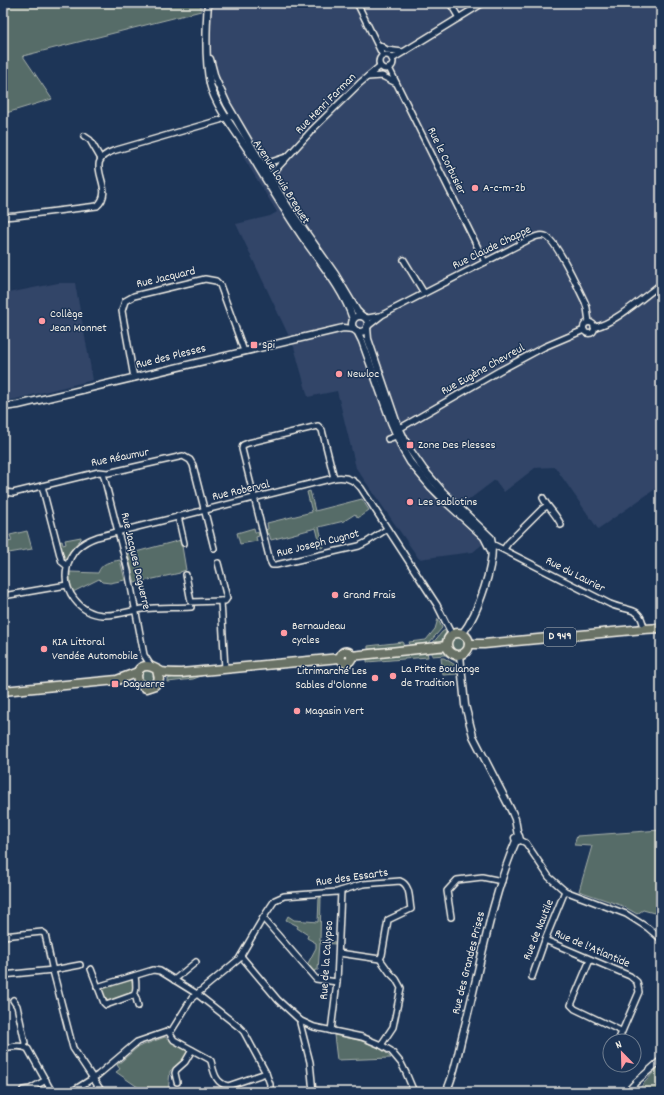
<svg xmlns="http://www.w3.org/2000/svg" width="664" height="1095" viewBox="0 0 664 1095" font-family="Dekko,sans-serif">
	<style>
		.built { fill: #304467 }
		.green { fill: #566c68; stroke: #a5aea8 }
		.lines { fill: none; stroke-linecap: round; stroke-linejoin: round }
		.minor-casing { stroke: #f4f1e8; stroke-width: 8 }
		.tertiary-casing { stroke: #f4f1e8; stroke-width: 9 }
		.primary-casing { stroke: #f4f1e8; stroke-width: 11 }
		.minor { stroke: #1d3557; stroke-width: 5 }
		.tertiary { stroke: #1d3557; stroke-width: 6 }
		.primary { stroke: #697266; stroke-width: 8 }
		.poi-dot { fill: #ff9aa2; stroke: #1d3557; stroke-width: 1.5 }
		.labels { text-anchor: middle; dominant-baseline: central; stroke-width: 3; stroke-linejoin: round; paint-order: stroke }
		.shield { fill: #1d3557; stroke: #b4b9bc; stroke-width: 1 }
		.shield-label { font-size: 11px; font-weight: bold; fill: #f4f1e8 }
		.street-label { font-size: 12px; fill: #f4f1e8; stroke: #1d3557 }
		.poi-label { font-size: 12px; fill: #f4f1e8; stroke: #1d3557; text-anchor: start }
	</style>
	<rect width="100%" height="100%" fill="#1d3557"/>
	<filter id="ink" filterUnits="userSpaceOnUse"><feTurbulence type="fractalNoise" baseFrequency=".025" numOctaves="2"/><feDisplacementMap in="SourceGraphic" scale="8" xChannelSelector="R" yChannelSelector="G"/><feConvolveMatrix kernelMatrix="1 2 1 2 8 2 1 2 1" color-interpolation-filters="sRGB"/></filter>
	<g filter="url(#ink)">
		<g class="built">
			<path d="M210 3H661V485L598 529 555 467 535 468 504 492 495 480 462 505 494 535 473 552 419 559 356 468 337 391 308 397 294 347 236 224 270 216 277 212 245 160 208 63Z"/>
			<path d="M58 283H75L93 380 4 402 3 401V294Z"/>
		</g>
		<g class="green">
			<path d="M3 3H201V11L23 56 52 99 3 114Z"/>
			<path d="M310 491 315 511 362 499 369 510 358 518 355 514 344 521 319 527 324 547 321 548 316 528 271 540 269 534H266L264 530 268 529 267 523 312 512 307 492Z"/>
			<path d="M254 528 255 532H258L259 536 256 537 257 541 240 544 237 533Z"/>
			<path d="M27 531 32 549 3 554V543L12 541 10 535Z"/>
			<path d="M81 537V539L71 550 66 558 63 559 58 542 62 541 63 545 66 544 65 540Z"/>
			<path d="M181 540 186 570 180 572V573L135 583 128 554Z"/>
			<path d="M120 560 125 580 110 583 102 582 99 579 73 592 70 586V572L98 573C102 562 110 562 120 560Z"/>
			<path d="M438 619 442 628 429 643 410 645 409 642 426 640 435 629Z"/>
			<path d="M445 630 446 634C443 640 438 645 431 645L442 632Z"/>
			<circle cx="458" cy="644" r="7"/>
			<path d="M403 642V646L368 649V646Z"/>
			<path d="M432 651 446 653 456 661H455L445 655 432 656Z"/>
			<path d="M427 652 428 657 367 662V659L376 658V656Z"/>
			<path d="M441 658H444L457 666V674L443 675Z"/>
			<path d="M146 669 153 671 155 678 154 682 145 684 140 677 142 672Z"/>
			<path d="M207 674 193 679 168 682V679L177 676Z"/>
			<path d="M661 830V912L655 911 654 913 643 910 637 914 623 906 579 891 592 846 574 845 577 836Z"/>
			<path d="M321 897 320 941 336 942V944L320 943 318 970H315L314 973 307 965 316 948V943L307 938 308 935 297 928 298 926 286 920 288 916 294 920 318 922 319 898Z"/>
			<path d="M128 980H131L134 984 132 993 108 1002 105 1001 101 990 103 987Z"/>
			<path d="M334 1035C353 1039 378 1042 391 1058L337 1060Z"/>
			<path d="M165 1037 189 1052 183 1061 170 1071 168 1092H145L116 1072 120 1069 117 1065 138 1047Z"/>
			<path d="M661 1064V1092H643L638 1090Z"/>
		</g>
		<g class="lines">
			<defs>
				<g id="minor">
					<path d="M357 3 383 56"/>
					<path d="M450 3 459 18"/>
					<path d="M658 3 661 9"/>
					<path d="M379 45 387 50 403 52"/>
					<circle cx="386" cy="62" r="7"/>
					<path d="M392 59 483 3"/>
					<path d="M389 68 485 262"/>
					<path d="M368 77 382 76 396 83"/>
					<path d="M84 136 90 140 101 159"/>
					<path d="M259 166 286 157"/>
					<path d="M268 178 314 128 360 83 380 66"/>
					<path d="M3 217 16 216 97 206C118 188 80 162 113 151L220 120 233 115"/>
					<path d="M404 260 424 293"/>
					<path d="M364 317 368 318 379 316"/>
					<circle cx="589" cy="328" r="5.5"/>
					<path d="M368 326 382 315 530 239C534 237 540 234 545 236 556 239 579 290 585 302L587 308 589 322"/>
					<path d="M594 327C611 326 646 295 661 284"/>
					<path d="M134 378 122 311 125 301 134 296 205 279 216 281 220 285 244 351"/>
					<path d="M397 430 499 371 544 347 584 330"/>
					<path d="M388 439 396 436"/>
					<path d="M103 473 128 571 144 655 151 666"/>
					<path d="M334 478 322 430 318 426 248 443 243 445 242 449 270 561 272 565H276L359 546 367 542 387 529"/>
					<path d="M42 486 61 559 62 562 67 566"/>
					<path d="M3 492 13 493 99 472 108 473 183 456 190 460 193 465 214 548"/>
					<path d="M543 498C548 508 557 515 561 525"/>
					<path d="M178 516 184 543"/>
					<path d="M489 545 492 544 500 548 610 604C628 612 641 605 644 629"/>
					<path d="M504 549 508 543 542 509 547 506"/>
					<path d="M218 563 227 598 225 601H221"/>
					<path d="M186 575 191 602 221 601 225 669"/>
					<path d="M3 596 67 585"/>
					<path d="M191 607C175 608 158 607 142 609 129 611 116 616 103 615 80 614 62 590 67 568 70 552 82 542 97 537L334 478C345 476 354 479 361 488L437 605 452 635"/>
					<path d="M660 787H661"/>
					<path d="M520 840 526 843 549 877 565 891 626 914 648 928 661 939"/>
					<path d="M451 917 447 891 457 880 482 877 502 881"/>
					<path d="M263 918 316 979 337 982"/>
					<path d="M3 936 42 932 45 934 52 967 73 1048 102 1092"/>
					<path d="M545 940 630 976 637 982 639 992 618 1041"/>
					<path d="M339 953 380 959"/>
					<path d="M241 956 278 1000 301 1021 314 1027 362 1037 381 1045 391 1051 401 1063 406 1073 414 1092"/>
					<path d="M590 960 571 1005 575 1009 621 1031"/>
					<path d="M91 969 104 1003 106 1005 134 995C137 990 136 982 135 976"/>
					<path d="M3 975 53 970 80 965"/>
					<path d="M532 977 545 940 565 891"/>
					<path d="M174 980 196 962"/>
					<path d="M97 987 153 970 160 971 197 994 239 1027 244 1032 266 1073 228 1086C215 1083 214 1072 211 1061L209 1059 174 1040 168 1031"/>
					<path d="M134 995 136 998 138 1006"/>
					<path d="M13 1000 17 1006 25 1043 24 1047"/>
					<path d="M301 1021 300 1023 310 1062 313 1092"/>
					<path d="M331 1031 337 982 341 891"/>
					<path d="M3 1048C11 1047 21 1044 28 1049L52 1092"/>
					<path d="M266 1073 270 1084V1092"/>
					<path d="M177 1082 175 1073 176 1070 185 1062 192 1050"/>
					<path d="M23 1090 30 1089 46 1080"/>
					<path d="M71 1092 98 1075 137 1042 172 1030 192 998 239 959 263 918 275 900 284 896 337 892 363 884 400 881C411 885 409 900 411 909L388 920 382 955 380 959 390 973 396 979 401 988 393 1027 381 1045"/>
					<path d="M627 1092 636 1082 661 1060"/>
				</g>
				<g id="tertiary">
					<path d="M208 3C206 29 205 59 210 84 215 105 236 132 248 150 267 181 285 212 306 242 323 266 344 291 353 319"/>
					<path d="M210 59 215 78 227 104 262 164 288 207 335 274 357 311 362 316"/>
					<circle cx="360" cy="324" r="8"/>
					<path d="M367 327 368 339 396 421 408 447 424 470 443 492 491 538C496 563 478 614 462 634"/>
					<path d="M357 331 362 341 391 422 403 450 410 462 431 487 448 504 484 537 490 549"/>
					<path d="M3 407 18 405 335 330 343 328 354 329"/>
					<path d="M460 655 465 705 473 736 512 812 515 819 518 836"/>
					<path d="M446 1092C455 1074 458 1052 463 1033 480 969 490 902 516 841L515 838 519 836 520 840 518 841H516"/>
				</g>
				<g id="primary">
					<circle cx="458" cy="644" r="11"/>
					<path d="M469 644H484L644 629 661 628"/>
					<circle cx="346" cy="657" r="5.5"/>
					<path d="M351 656 447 646"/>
					<path d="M157 670 159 679 155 685 146 688C134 684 134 666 147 666 153 666 157 670 162 672 168 673 175 673 181 673L340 658"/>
					<path d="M3 691 117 680 138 672"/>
				</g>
			</defs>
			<use href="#minor" class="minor-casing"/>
			<use href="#tertiary" class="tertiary-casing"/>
			<use href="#primary" class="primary-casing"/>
			<use href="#minor" class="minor"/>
			<use href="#tertiary" class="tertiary"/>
			<use href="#primary" class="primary"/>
		</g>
	</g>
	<g class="poi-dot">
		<circle cx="475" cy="188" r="4"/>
		<circle cx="42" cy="321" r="4"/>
		<rect x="250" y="341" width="8" height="8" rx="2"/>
		<circle cx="339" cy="374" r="4"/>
		<rect x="406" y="441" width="8" height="8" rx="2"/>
		<circle cx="410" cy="502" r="4"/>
		<circle cx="335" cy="595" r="4"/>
		<circle cx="284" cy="633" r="4"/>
		<circle cx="44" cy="649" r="4"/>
		<circle cx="393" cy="676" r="4"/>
		<circle cx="375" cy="678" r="4"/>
		<rect x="111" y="680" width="8" height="8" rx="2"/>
		<circle cx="297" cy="711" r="4"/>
	</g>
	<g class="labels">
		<rect class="shield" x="544" y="628" width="32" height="18" rx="3"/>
		<g class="shield-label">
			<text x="560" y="637">D 949</text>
		</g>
		<g class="street-label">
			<text transform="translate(326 104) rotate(-45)">Rue Henri Farman</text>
			<text transform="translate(446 161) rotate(64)">Rue le Corbusier</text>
			<text transform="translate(281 182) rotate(58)">Avenue Louis Breguet</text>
			<text transform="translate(492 248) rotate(-26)">Rue Claude Chappe</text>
			<text transform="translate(166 278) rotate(-13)">Rue Jacquard</text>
			<text transform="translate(171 357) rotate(-14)">Rue des Plesses</text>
			<text transform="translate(483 370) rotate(-29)">Rue Eugène Chevreul</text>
			<text transform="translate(120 458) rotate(-11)">Rue Réaumur</text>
			<text transform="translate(241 491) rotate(-13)">Rue Roberval</text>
			<text transform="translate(318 544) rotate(-14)">Rue Joseph Cugnot</text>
			<text transform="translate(135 561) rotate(77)">Rue Jacques Daguerre</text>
			<text transform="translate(575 575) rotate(27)">Rue du Laurier</text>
			<text transform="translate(352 878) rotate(-8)">Rue des Essarts</text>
			<text transform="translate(539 930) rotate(-68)">Rue de Nautile</text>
			<text transform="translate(592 949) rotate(23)">Rue de l'Atlantide</text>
			<text transform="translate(327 960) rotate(-86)">Rue de la Calypso</text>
			<text transform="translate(469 963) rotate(-76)">Rue des Grandes Prises</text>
		</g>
		<g class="poi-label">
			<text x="483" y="188">A-c-m-2b</text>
			<text x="50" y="314">Collège<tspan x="50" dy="14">Jean Monnet</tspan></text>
			<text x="262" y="345">Spi</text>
			<text x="347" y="374">Newloc</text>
			<text x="418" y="445">Zone Des Plesses</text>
			<text x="418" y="502">Les sablotins</text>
			<text x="343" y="595">Grand Frais</text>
			<text x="292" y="626">Bernaudeau<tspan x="292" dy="14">cycles</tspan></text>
			<text x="52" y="642">KIA Littoral<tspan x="52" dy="14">Vendée Automobile</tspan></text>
			<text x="401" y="669">La Ptite Boulange<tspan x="401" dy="14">de Tradition</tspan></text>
			<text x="367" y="671" text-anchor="end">Litrimarché Les<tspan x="367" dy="14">Sables d'Olonne</tspan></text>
			<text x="123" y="684">Daguerre</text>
			<text x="305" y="711">Magasin Vert</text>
		</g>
	</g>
	<rect width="664" height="1095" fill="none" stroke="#1d3557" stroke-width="16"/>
	<rect x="8" y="8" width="648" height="1079" fill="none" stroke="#f4f1e8" stroke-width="1.5" filter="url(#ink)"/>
	<g transform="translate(622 1053) rotate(337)"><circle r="19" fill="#1d3557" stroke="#738091"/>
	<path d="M0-3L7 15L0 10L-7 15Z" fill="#ff9aa2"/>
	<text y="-6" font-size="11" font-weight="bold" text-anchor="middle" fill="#f4f1e8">N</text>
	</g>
</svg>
